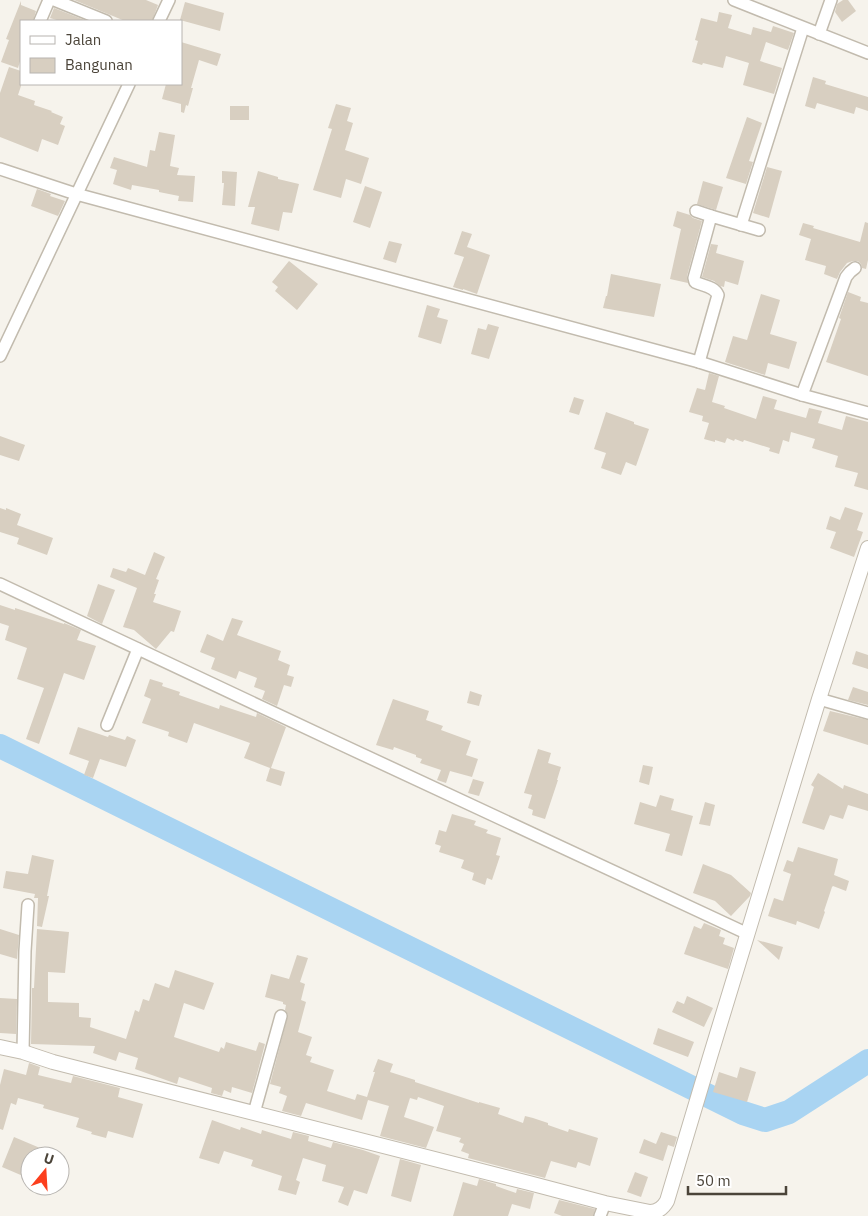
<svg xmlns="http://www.w3.org/2000/svg" width="868" height="1216" viewBox="0 0 868 1216" font-family="'IBM Plex Sans',sans-serif">
	<style>
		.lines { fill: none; stroke-linecap: round; stroke-linejoin: round }
		.river { stroke: #a9d4f2; stroke-width: 24 }
		.building { fill: #d8cfc1 }
		.minor-casing { stroke: #c2bbae; stroke-width: 14 }
		.tertiary-casing { stroke: #c2bbae; stroke-width: 16 }
		.minor { stroke: #fff; stroke-width: 11 }
		.tertiary { stroke: #fff; stroke-width: 14 }
	</style>
	<rect width="100%" height="100%" fill="#f6f3ec"/>
	<g class="lines">
		<path class="river" d="M0 746 743 1113 765 1120 789 1112 868 1061"/>
	</g>
	<g class="building">
		<path d="M74 0H146L158 5 152 21H125Z"/>
		<path d="M843 0H848L856 11 842 22 835 12 837 4Z"/>
		<path d="M21 1V5L36 11 33 21H21V58L18 68 1 62 9 40 6 39Z"/>
		<path d="M185 2 224 13 220 31 180 20Z"/>
		<path d="M54 8 87 21H60L50 18Z"/>
		<path d="M719 12 732 15 728 28 751 35 753 27 771 32 773 26 794 33 788 50 766 42 760 61 782 68 774 94 743 85 749 63 726 56 723 68 703 63 702 65 692 62 698 41 695 40 701 18 717 22Z"/>
		<path d="M181 42 221 54 217 66 199 60 191 88H193L188 106 186 105 184 113 181 112V104L162 99 166 84H181Z"/>
		<path d="M9 67 21 71V86L18 95 35 101 34 105 52 111 51 112 63 117 60 124 65 126 58 145 42 139 38 152 0 137V93Z"/>
		<path d="M813 77 826 81 825 84 868 97V111L856 107 854 114 817 103 815 109 805 106Z"/>
		<path d="M336 104 351 108 347 121 353 123 345 150 369 158 361 184 346 179 341 198 313 190 332 129 328 128Z"/>
		<rect x="230" y="106" width="19" height="14"/>
		<path d="M747 117 762 123 749 161 753 162 746 184 726 178Z"/>
		<path d="M159 132 175 135 170 166 179 168 177 175 195 176 193 202 178 201 179 196 159 192V190L132 185 131 190 113 184 117 170 110 168 114 157 147 167 150 150 155 151Z"/>
		<path d="M767 167 782 171 769 218 753 213Z"/>
		<path d="M222 171 237 172 235 206 222 205 224 183H222Z"/>
		<path d="M258 171 278 177V179L299 184 292 213 283 212 279 231 251 224 255 207H248Z"/>
		<path d="M703 181 723 187 716 210 697 204Z"/>
		<path d="M365 186 382 192 370 228 353 222Z"/>
		<path d="M37 189 51 194 50 196 65 201 58 216 31 206Z"/>
		<path d="M677 211 690 215 693 218 702 221 687 276 688 283 670 279 681 229 673 226Z"/>
		<path d="M865 222 868 223V260L866 269 862 268 861 264 858 261H853L847 263 840 272 837 279 824 274 826 266 805 260 811 239 799 235 803 223 814 226 813 228 860 242Z"/>
		<path d="M462 231 472 234 467 247 490 255 477 294 463 289V290L453 287 464 257 454 254Z"/>
		<path d="M389 241 402 244 396 263 383 259Z"/>
		<path d="M711 244 718 245 716 253 744 261 738 285 725 281 724 287 720 286 714 281 702 277Z"/>
		<path d="M289 261 318 284 297 310 275 291 278 287 272 282Z"/>
		<path d="M611 274 661 284 654 317 603 308 606 296H607Z"/>
		<path d="M848 292 861 297 860 301 868 303V376L826 362 841 319 839 318Z"/>
		<path d="M761 294 780 300 770 334 797 342 789 369 768 363 765 375 725 362 733 336 747 340Z"/>
		<path d="M427 305 440 309 437 317 448 320 441 344 418 337Z"/>
		<path d="M488 324 499 327 489 359 471 354 478 328 486 330Z"/>
		<path d="M709 373 719 376 712 402 725 406 724 408 756 419 763 396 777 400 774 409 806 418 809 408 822 411 818 423 842 430 846 416 868 422V490L854 486 858 473 835 467 838 456 812 448 815 439 791 432 789 442 783 440 779 454 769 451 770 448 744 440 743 442 735 439 734 441 727 438 725 443 715 440V442L704 439 709 423 702 421 703 416 689 412 697 388 705 390Z"/>
		<path d="M574 397 584 400 579 415 569 412Z"/>
		<path d="M606 412 634 422V424L649 429 636 466 626 462 621 475 601 468 606 453 594 449Z"/>
		<path d="M0 436 25 445 19 461 0 455Z"/>
		<path d="M845 507 863 513 857 530 863 532 854 557 830 548 836 532 826 529 830 516 840 520Z"/>
		<path d="M0 508 6 510V508L21 514 17 525 53 538 47 555 17 544 19 538 0 532Z"/>
		<path d="M154 552 165 557 156 579 159 580 154 594H156L153 602 181 611 174 632 171 631 156 649 134 630 123 627 137 588 110 577 113 568 126 572 128 568 145 575Z"/>
		<path d="M98 584 115 590 102 624 87 616Z"/>
		<path d="M0 605 15 610V608L31 613 64 624V623L81 630 77 640 96 646 84 680 64 673 39 744 26 739 44 688 17 679 27 648 5 640 9 626 0 623Z"/>
		<path d="M232 618 243 621 237 635 281 651 278 660 290 665 287 675 294 677 291 687 284 685 277 706 262 699 265 691 254 687 257 678 239 671 236 679 211 669 215 658 200 652 207 634 223 641Z"/>
		<path d="M856 651 868 655V669L852 664Z"/>
		<path d="M150 679 163 683 162 686 180 692 179 695 219 709 220 705 256 717 257 713 286 727 271 768 285 772 281 786 266 781 270 768 244 758 250 743 194 723 187 743 168 736 169 732 142 723 151 699 144 696Z"/>
		<path d="M853 687 868 692V705L848 700Z"/>
		<path d="M470 691 482 695 479 706 467 703Z"/>
		<path d="M393 699 429 711 426 720 443 726 441 730 471 741 466 755 478 759 472 777 450 771 446 783 437 780 441 770 420 763 422 759 416 757V755L394 747 393 750 376 745Z"/>
		<path d="M830 711 868 720V745L823 731Z"/>
		<path d="M78 727 108 737 109 735 125 740 127 736 136 740 126 767 100 759 93 778 84 775 89 761 69 754Z"/>
		<path d="M538 749 551 753 548 763 561 767 557 780H558L545 819 532 815 533 810 528 808 532 795 524 793Z"/>
		<path d="M643 765 653 767 649 785 639 782Z"/>
		<path d="M818 773 843 789 844 785 868 794V811L848 805 843 819 830 815 824 830 802 823 814 787 811 785Z"/>
		<path d="M473 779 484 782 479 796 468 793Z"/>
		<path d="M660 795 674 799 671 810 693 816 682 856 665 851 670 834 634 824 640 802 656 807Z"/>
		<path d="M705 802 715 805 710 826 699 824Z"/>
		<path d="M452 814 476 821 474 825 488 830 486 833 501 838 496 855 500 856 492 880 487 878 485 885 472 880 474 873 461 868 464 860 439 852 441 846 435 844 439 830 446 832Z"/>
		<path d="M798 847 838 859 834 875 849 881 846 891 833 886 832 887 824 911 825 912 819 929 797 921 796 925 768 916 774 898 783 901 791 874 783 871 787 860 793 862Z"/>
		<path d="M32 855 54 860 47 896H49L42 927 37 926 38 898H34L35 894 3 888 6 871 28 874Z"/>
		<path d="M703 864 731 875 751 893 750 896 731 916 715 901 693 893Z"/>
		<path d="M704 923 721 930 719 936 725 938 723 944 734 948 728 969 684 954 694 926 701 929Z"/>
		<path d="M0 929 19 935 17 959 0 954Z"/>
		<path d="M37 929 69 932 65 973 48 972V1002L79 1003V1017L91 1018 90 1027 126 1039 135 1010 139 1012 143 999 149 1001 155 983 169 988 175 970 214 983 204 1010 184 1003 174 1037 219 1052 221 1047 224 1049 226 1042 256 1051 259 1042 265 1044 252 1093 232 1087 231 1093 224 1090 222 1096 211 1093 212 1088 179 1077 177 1084 135 1069 138 1058 119 1052 116 1061 93 1053 95 1046 31 1044 32 988H34Z"/>
		<path d="M757 940 783 947 779 960Z"/>
		<path d="M297 955 308 958 300 982 305 984 301 1000 306 1002 298 1032 312 1037 306 1055 312 1057 310 1062 334 1070 327 1091 355 1100 357 1094 367 1097 375 1072H373L378 1059 393 1064 390 1072 415 1080V1082L479 1103V1102L500 1108 498 1114 523 1123 525 1116 533 1118 548 1123V1125L568 1132 569 1129 598 1138 590 1166 578 1162 576 1168 551 1161 545 1178 468 1158 469 1154 461 1151 464 1144 459 1142 461 1138 436 1131 444 1106 418 1097 417 1100 410 1098 404 1117 434 1127 426 1148 380 1136 389 1106 368 1100 362 1120 306 1103 301 1116 282 1111 287 1096 279 1093 281 1087 270 1084 288 1015 285 1010 286 1005 283 1004V1002L265 997 271 974 289 979Z"/>
		<path d="M687 996 713 1008 704 1027 672 1012 677 1001 684 1004Z"/>
		<path d="M0 998 17 999 16 1034 0 1033Z"/>
		<path d="M658 1028 694 1042 688 1057 653 1044Z"/>
		<path d="M29 1063 40 1067 38 1075 71 1083 73 1076 120 1088 118 1097 143 1104 133 1138 108 1131 106 1138 91 1134 92 1132 76 1127 79 1118 43 1108 44 1105 18 1098 16 1105 11 1103 3 1130 0 1129V1085L4 1069 26 1075Z"/>
		<path d="M740 1067 756 1072 747 1102 713 1092 719 1072 737 1078Z"/>
		<path d="M212 1120 240 1130 241 1127 261 1134 262 1130 291 1139 293 1132 309 1136 308 1141 331 1148 333 1142 363 1150 380 1156 367 1194 354 1190 348 1206 338 1202 344 1187 322 1181 326 1165 303 1158 296 1180 300 1182 296 1195 278 1190 282 1176 251 1166 253 1160 224 1151 219 1164 199 1158Z"/>
		<path d="M661 1132 677 1137 674 1147 668 1145 663 1161 639 1153 644 1139 656 1144Z"/>
		<path d="M14 1137 59 1156H30V1179L2 1167Z"/>
		<path d="M400 1159 421 1165 411 1202 391 1196Z"/>
		<path d="M635 1172 648 1177 641 1197 627 1192Z"/>
		<path d="M479 1179 496 1184V1186L516 1193 517 1189 534 1193 530 1209 512 1204 508 1216H453L463 1182 477 1186Z"/>
		<path d="M559 1200 595 1209 593 1216H562L554 1213Z"/>
	</g>
	<g class="lines">
		<defs>
			<g id="minor">
				<path d="M54 0 106 21"/>
				<path d="M734 0 868 53"/>
				<path d="M40 21 49 0"/>
				<path d="M159 21 169 0"/>
				<path d="M819 34 831 0"/>
				<path d="M0 169 76 194 699 362 802 395 868 413"/>
				<path d="M696 211 711 216"/>
				<path d="M741 225 803 28"/>
				<path d="M0 356 129 84"/>
				<path d="M699 362 718 295C714 286 703 286 695 282L694 278 711 216 759 230"/>
				<path d="M802 395 846 277 850 272 855 268"/>
				<path d="M0 584 338 743 748 934"/>
				<path d="M819 699 868 713"/>
				<path d="M107 725 138 649"/>
				<path d="M23 1052 25 951 28 905"/>
				<path d="M254 1113 281 1016"/>
				<path d="M600 1216 605 1203"/>
			</g>
			<path id="tertiary" d="M0 1047 23 1052 53 1062 529 1183 605 1203 650 1212C658 1212 663 1208 667 1201L710 1057 819 699 868 548"/>
		</defs>
		<use href="#minor" class="minor-casing"/>
		<use href="#tertiary" class="tertiary-casing"/>
		<use href="#minor" class="minor"/>
		<use href="#tertiary" class="tertiary"/>
	</g>
	<rect x="20" y="20" width="162" height="65" fill="#ffffff" stroke="#b7b4b0"/>
	<rect x="30" y="36" width="25" height="8" fill="#ffffff" stroke="#b7b4b0"/>
	<text x="65" y="45" font-size="15" fill="#4b4439">Jalan</text>
	<rect x="30" y="58" width="25" height="15" fill="#d8cfc1" stroke="#b7b4b0"/>
	<text x="65" y="70" font-size="15" fill="#4b4439">Bangunan</text>
	<g transform="translate(45 1171) rotate(18)"><circle r="24" fill="#ffffff" stroke="#b7b4b0"/>
	<path d="M0-4L9 19L0 12L-9 19Z" fill="#fc3f1d"/>
	<text y="-8" font-size="14" font-weight="bold" text-anchor="middle" fill="#4b4439">U</text>
	</g>
	<path d="M688 1186v8h98v-8" fill="none" stroke="#4b4439" stroke-width="2.5"/>
	<text x="696" y="1186" font-size="15" fill="#4b4439" stroke="#ffffff" stroke-width="4" paint-order="stroke">50 m</text>
</svg>
